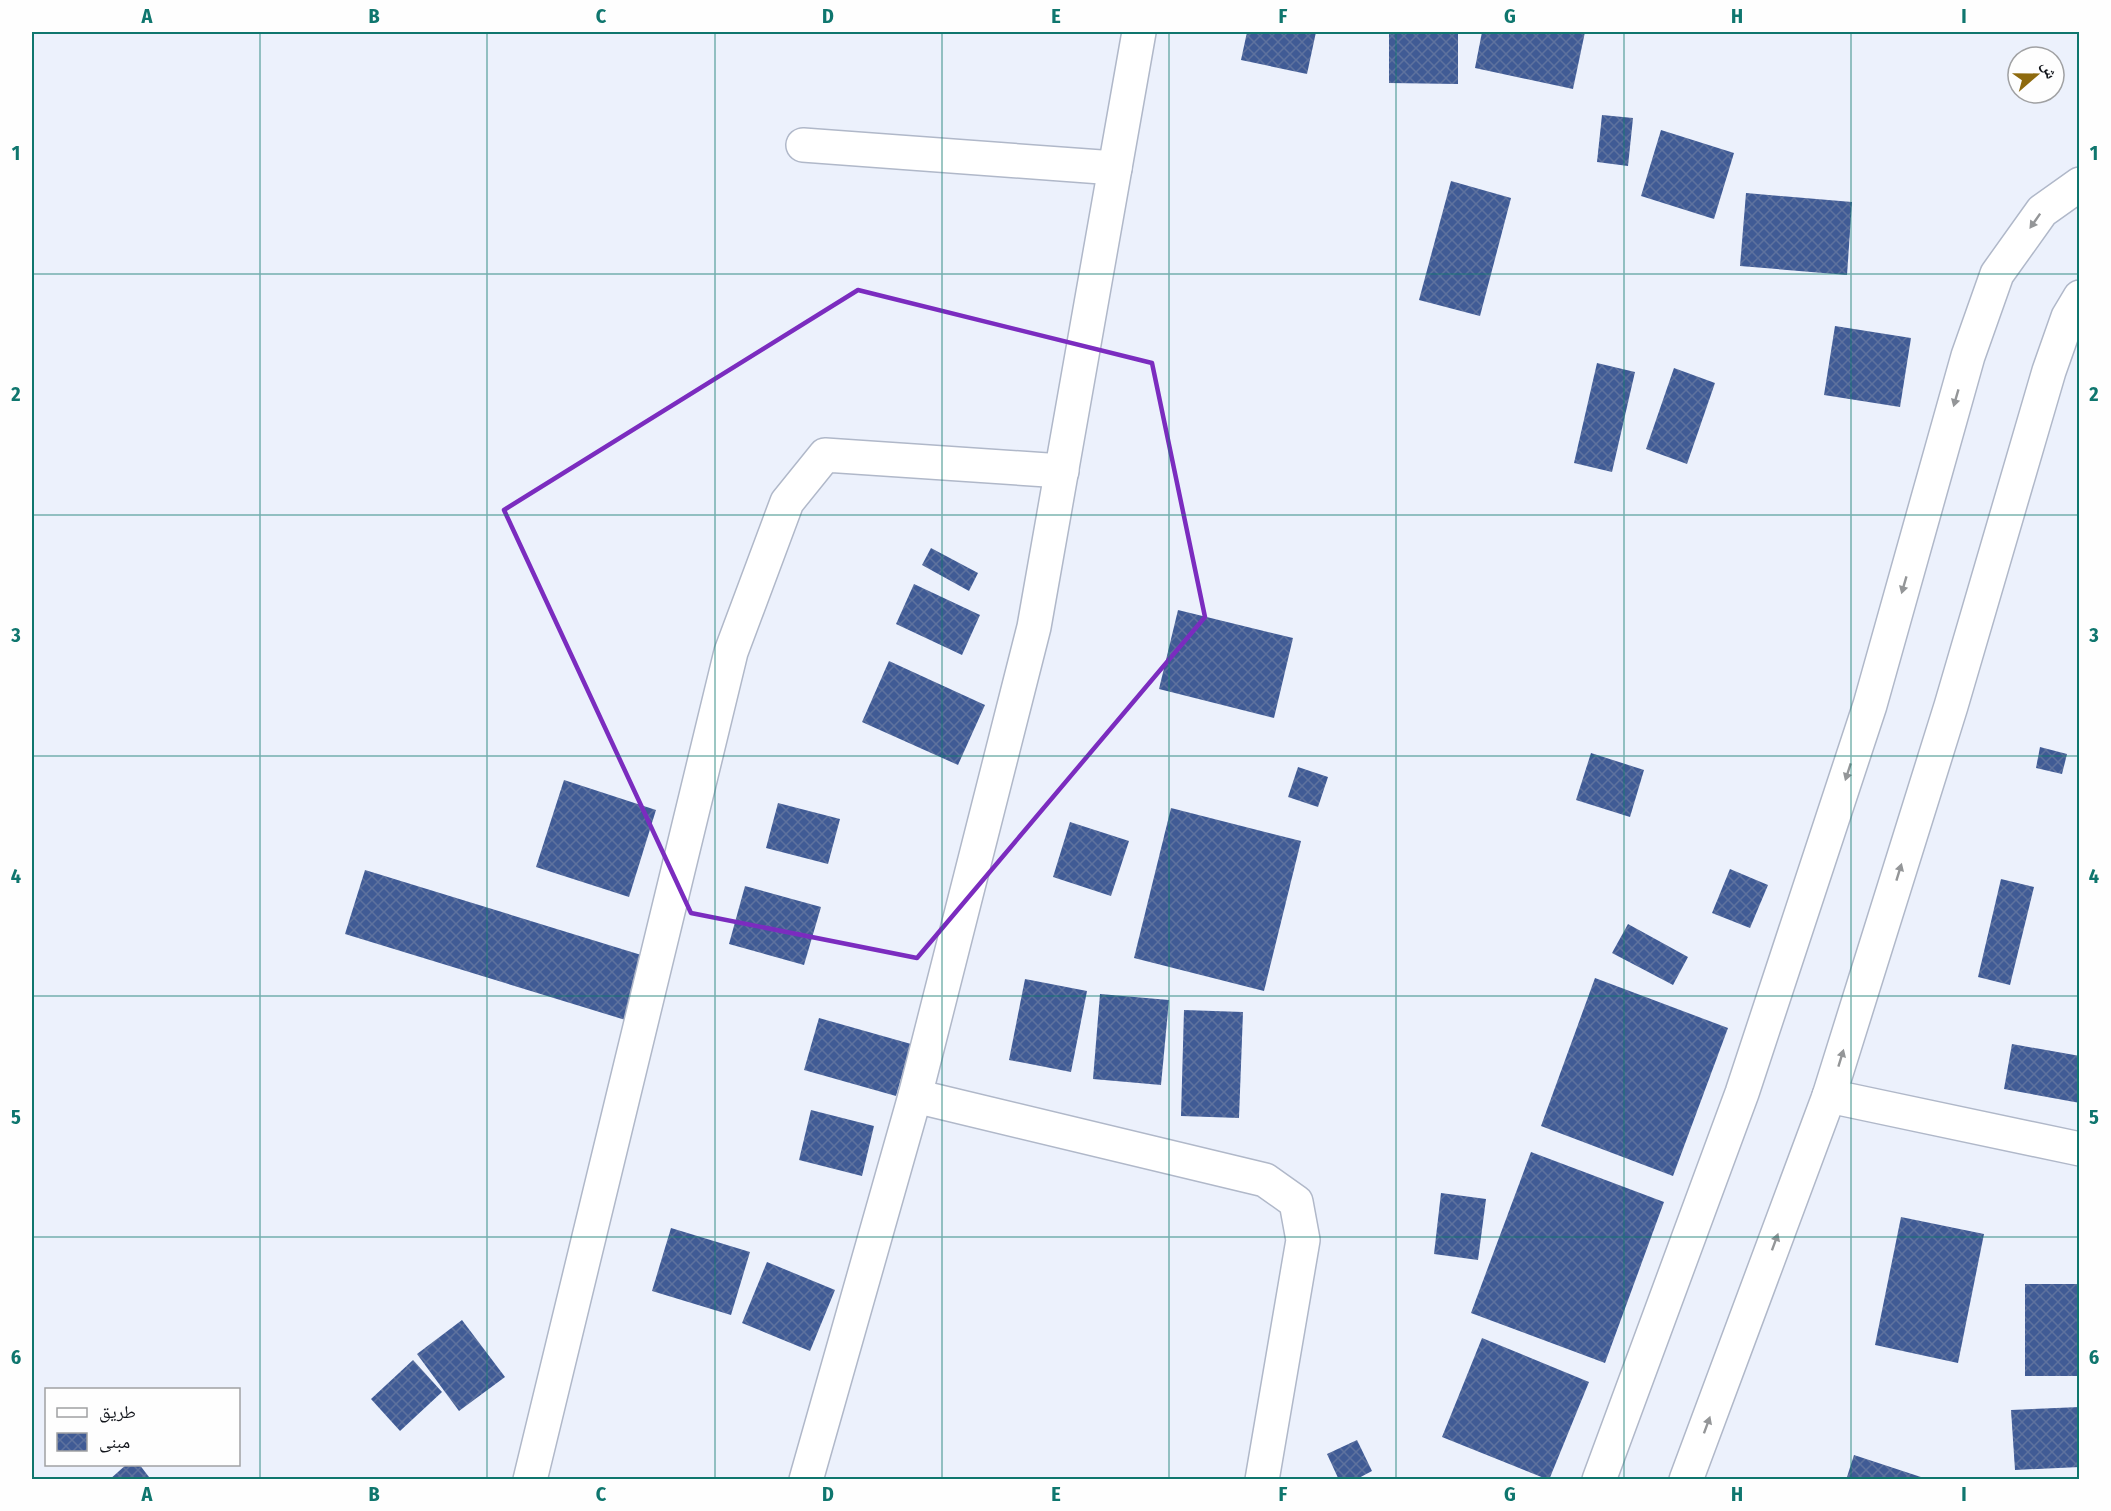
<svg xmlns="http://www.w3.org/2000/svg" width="2111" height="1511" viewBox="0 0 2111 1511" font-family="'Fira Sans Condensed','Noto Naskh Arabic',sans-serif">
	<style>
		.building { fill: url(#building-cross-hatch) }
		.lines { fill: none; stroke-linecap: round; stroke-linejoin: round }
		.minor-casing { stroke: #b0b8c9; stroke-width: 36 }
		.secondary-casing { stroke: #b0b8c9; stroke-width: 36 }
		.minor { stroke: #fff; stroke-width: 33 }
		.secondary { stroke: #fff; stroke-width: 33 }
		.oneway { fill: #949698 }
		.marked { fill: none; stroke: #7b2cbf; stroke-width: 4.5; stroke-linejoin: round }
		.grid { fill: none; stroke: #0f766e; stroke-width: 1.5; stroke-opacity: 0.55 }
		.neatline { fill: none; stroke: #0f766e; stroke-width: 2 }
		.grid-label { font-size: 20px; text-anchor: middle; font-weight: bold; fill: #0f766e }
	</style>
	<defs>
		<pattern id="building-cross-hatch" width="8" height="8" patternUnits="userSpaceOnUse" patternTransform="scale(1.5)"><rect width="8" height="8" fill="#405b95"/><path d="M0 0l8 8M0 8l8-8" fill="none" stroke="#5e729e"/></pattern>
	</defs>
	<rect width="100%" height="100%" fill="#ecf1fc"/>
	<g class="building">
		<path d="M1247 32H1316L1307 74 1241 60Z"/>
		<path d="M1389 32H1458V84L1389 83Z"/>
		<path d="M1482 32H1585L1573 89 1475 68Z"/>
		<path d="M1602 115 1633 118 1628 166 1597 162Z"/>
		<path d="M1661 130 1734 153 1714 219 1641 196Z"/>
		<path d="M1451 181 1511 198 1480 316 1419 300Z"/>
		<path d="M1746 193 1852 202 1847 275 1740 266Z"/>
		<path d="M1835 326 1911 338 1900 407 1824 395Z"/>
		<path d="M1597 363 1635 372 1612 472 1574 463Z"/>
		<path d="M1674 368 1715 383 1687 464 1646 449Z"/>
		<path d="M931 548 978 573 969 591 922 565Z"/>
		<path d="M914 584 980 615 962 655 896 624Z"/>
		<path d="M1178 610 1293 638 1274 718 1159 689Z"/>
		<path d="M889 661 985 705 958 765 862 722Z"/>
		<path d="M2040 747 2067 754 2062 774 2036 768Z"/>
		<path d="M1591 753 1644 770 1630 817 1576 800Z"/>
		<path d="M1298 767 1328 777 1318 807 1288 797Z"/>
		<path d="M564 780 656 810 629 897 536 867Z"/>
		<path d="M778 803 840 819 828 864 766 848Z"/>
		<path d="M1171 808 1301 841 1264 991 1134 958Z"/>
		<path d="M1070 822 1129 841 1111 896 1053 877Z"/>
		<path d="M1730 869 1768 885 1750 928 1712 913Z"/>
		<path d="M365 870 651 958 632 1022 345 934Z"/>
		<path d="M2001 879 2034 887 2010 985 1978 977Z"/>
		<path d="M745 886 821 907 804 965 729 944Z"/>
		<path d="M1628 924 1688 957 1673 985 1612 953Z"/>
		<path d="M1595 978 1728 1028 1673 1176 1541 1126Z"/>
		<path d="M1025 979 1087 991 1071 1072 1009 1060Z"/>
		<path d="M1100 994 1169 1000 1161 1085 1093 1079Z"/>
		<path d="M1184 1010 1243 1012 1239 1118 1181 1116Z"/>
		<path d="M819 1018 911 1044 896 1096 804 1070Z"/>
		<path d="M2012 1044 2080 1056V1103L2004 1089Z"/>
		<path d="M811 1110 874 1126 862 1176 799 1160Z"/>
		<path d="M1531 1152 1664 1202 1605 1363 1471 1313Z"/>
		<path d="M1441 1193 1486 1199 1478 1260 1434 1254Z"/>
		<path d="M1901 1217 1984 1234 1958 1363 1875 1345Z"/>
		<path d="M671 1228 750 1252 731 1315 652 1291Z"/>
		<path d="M767 1262 835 1290 810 1351 742 1323Z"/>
		<rect x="2025" y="1284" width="55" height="92"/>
		<path d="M462 1320 505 1377 459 1411 417 1354Z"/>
		<path d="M1482 1338 1589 1382 1549 1480 1442 1437Z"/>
		<path d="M413 1360 442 1392 400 1431 371 1399Z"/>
		<path d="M2080 1407V1467L2015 1470 2011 1410Z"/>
		<path d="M1357 1440 1372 1471 1355 1480H1339L1327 1454Z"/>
		<path d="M1854 1455 1927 1479V1480H1846Z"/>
		<path d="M127 1464H139L149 1477 146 1480H109Z"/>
	</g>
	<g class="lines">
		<defs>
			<g id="minor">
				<path d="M803 145 1115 168"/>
				<path d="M915 1096 1265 1180 1296 1202 1303 1240 1262 1480"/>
				<path d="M1829 1096 2080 1149"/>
				<path d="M530 1480 731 652 787 502 825 455 1062 471"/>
				<path d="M806 1480 915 1096 1034 627 1139 32"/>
			</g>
			<g id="secondary">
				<path d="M1599 1480 1742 1093 1870 705 1968 356 1997 274 2042 211 2080 184"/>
				<path d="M1686 1480 1829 1096 1951 706 2049 371 2068 317 2080 297"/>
			</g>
		</defs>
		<use href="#minor" class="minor-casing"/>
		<use href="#secondary" class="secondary-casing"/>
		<use href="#minor" class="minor"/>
		<use href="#secondary" class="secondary"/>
	</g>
	<defs><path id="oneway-solid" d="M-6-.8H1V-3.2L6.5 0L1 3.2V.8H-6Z" transform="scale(1.5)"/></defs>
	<g class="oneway">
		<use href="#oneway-solid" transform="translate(2035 221) rotate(125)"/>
		<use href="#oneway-solid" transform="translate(1956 398) rotate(106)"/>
		<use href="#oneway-solid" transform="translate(1904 585) rotate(106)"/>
		<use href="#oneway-solid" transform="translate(1848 772) rotate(108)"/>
		<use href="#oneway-solid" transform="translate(1899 872) rotate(-73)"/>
		<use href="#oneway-solid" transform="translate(1841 1058) rotate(-73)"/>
		<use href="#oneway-solid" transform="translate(1775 1242) rotate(-70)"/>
		<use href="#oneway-solid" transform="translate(1707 1425) rotate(-70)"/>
	</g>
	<path class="marked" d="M858 290 1152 363 1205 617 917 958 691 913 504 510Z"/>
	<path class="grid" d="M260 32V1480M487 32V1480M715 32V1480M942 32V1480M1169 32V1480M1396 32V1480M1624 32V1480M1851 32V1480M32 274H2080M32 515H2080M32 756H2080M32 996H2080M32 1237H2080"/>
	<rect width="2111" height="1511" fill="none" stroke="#fefefe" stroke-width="66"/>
	<rect x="45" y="1388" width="195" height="78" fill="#fefefe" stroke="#a0a1a3" stroke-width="1.5"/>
	<rect x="57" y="1408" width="30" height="9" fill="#ffffff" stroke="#a0a1a3" stroke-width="1.5"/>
	<text x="99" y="1418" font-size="18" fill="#12151b">طريق</text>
	<rect x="57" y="1433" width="30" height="18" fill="url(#building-cross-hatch)" stroke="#a0a1a3" stroke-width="1.5"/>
	<text x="99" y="1448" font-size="18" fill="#12151b">مبنى</text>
	<g transform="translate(2036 75) rotate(70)"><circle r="28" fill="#fefefe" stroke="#a0a1a3" stroke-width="1.5"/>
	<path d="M0-4.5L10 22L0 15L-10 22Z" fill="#8e6a0e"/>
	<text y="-9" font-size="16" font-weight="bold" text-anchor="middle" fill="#12151b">ش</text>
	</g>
	<rect x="33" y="33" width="2045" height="1445" class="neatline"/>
	<g class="grid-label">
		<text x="147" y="23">A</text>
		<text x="374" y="23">B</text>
		<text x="601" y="23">C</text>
		<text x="828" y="23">D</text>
		<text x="1056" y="23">E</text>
		<text x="1283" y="23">F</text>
		<text x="1510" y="23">G</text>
		<text x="1737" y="23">H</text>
		<text x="1964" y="23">I</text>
		<text x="16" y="160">1</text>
		<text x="2094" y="160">1</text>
		<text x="16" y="401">2</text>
		<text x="2094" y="401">2</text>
		<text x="16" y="642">3</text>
		<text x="2094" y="642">3</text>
		<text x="16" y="883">4</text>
		<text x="2094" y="883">4</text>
		<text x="16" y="1124">5</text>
		<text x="2094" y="1124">5</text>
		<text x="16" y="1364">6</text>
		<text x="2094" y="1364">6</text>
		<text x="147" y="1501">A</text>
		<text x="374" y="1501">B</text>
		<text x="601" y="1501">C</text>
		<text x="828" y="1501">D</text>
		<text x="1056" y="1501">E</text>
		<text x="1283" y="1501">F</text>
		<text x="1510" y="1501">G</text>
		<text x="1737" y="1501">H</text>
		<text x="1964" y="1501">I</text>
	</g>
</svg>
